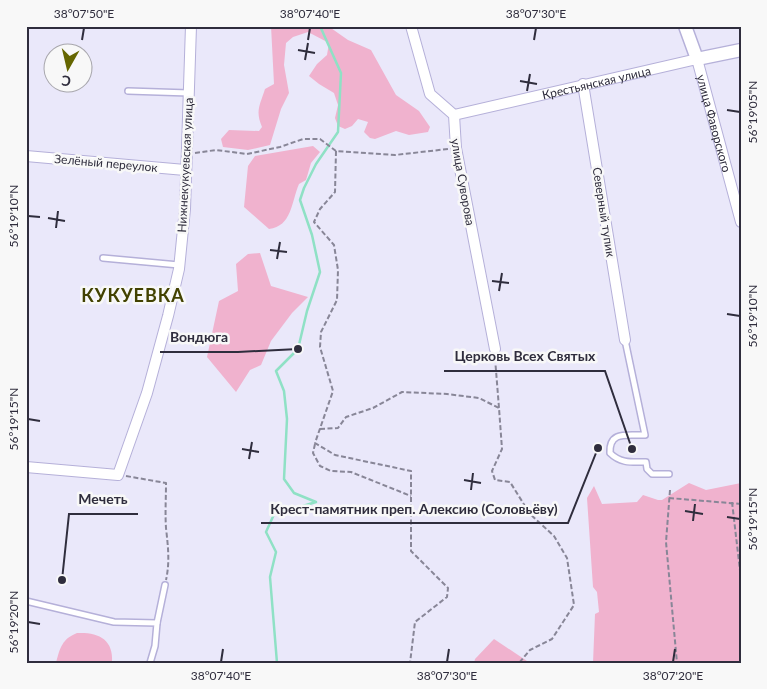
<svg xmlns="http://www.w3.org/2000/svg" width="767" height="689" viewBox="0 0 767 689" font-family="Lato,sans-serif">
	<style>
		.green { fill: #f0b2ce }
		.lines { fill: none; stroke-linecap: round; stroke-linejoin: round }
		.stream { stroke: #8fe1c5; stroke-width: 2.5 }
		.service-casing { stroke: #b5b0d9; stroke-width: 8 }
		.minor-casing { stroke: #b5b0d9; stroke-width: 12 }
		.tertiary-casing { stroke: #b5b0d9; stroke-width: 15 }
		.path { stroke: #888697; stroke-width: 2; stroke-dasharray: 5 2.5; stroke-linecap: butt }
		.service { stroke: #fff; stroke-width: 5 }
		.minor { stroke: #fff; stroke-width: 10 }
		.tertiary { stroke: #fff; stroke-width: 12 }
		.ticks { fill: none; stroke: #2f2d3d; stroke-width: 2 }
		.labels { text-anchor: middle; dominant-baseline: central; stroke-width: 5; stroke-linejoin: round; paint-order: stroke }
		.street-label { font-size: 12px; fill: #2f2d3d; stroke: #f8f8f8 }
		.district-label { font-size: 18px; font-weight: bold; letter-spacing: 1px; fill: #424201; stroke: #f8f8f8 }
		.leader { fill: none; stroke: #2f2d3d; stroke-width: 2 }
		.callout-dot { fill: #2f2d3d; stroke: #f8f8f8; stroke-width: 2 }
		.callout-label { font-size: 14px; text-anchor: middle; font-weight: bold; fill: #2f2d3d; stroke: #f8f8f8; stroke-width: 5; stroke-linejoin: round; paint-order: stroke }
		.neatline { fill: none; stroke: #2f2d3d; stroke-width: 2 }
		.ticks-label { font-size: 12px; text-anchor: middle; fill: #2f2d3d }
	</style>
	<rect width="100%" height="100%" fill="#eae8fa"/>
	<g class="green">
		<path d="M271 26H328L348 40 371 50 396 95 419 111 430 127 428 132 409 135 396 131 375 139 370 138 364 132 368 122 358 119 352 126 345 129 338 126 335 118 338 105 334 93 319 84 309 76 317 64 327 55 329 43 308 32 293 37 286 43 284 65 289 93 281 109 270 145 248 150 223 147 221 139 229 130 259 131 262 127C255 111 260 105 265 89L274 84Z"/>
		<path d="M313 146 320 152 311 163 306 180 299 184C291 203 292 226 269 229L244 207 248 166 255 156Z"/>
		<path d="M260 253 271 286 308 297 292 313 271 341 261 365 250 370 236 392 207 357 219 301 238 291 236 264 248 254Z"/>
		<path d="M689 483 706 490 741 483V663H593L595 614 599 612 597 592 593 587 587 498 594 486 602 504 637 502 643 495 658 500H662Z"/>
		<path d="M77 633C98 632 114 639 112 663H56C60 648 62 639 77 633Z"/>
		<path d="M494 639 530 663H474L475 659Z"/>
	</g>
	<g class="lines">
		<path class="stream" d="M277 663 270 577 276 552 266 532 276 510 293 509 316 502 294 493 284 479 287 419 284 391 276 371 298 349 307 311 320 272 312 235 300 200 304 188 316 164 338 132 341 73 320 26"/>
		<defs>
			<g id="service">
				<path d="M128 91 189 93"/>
				<path d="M103 258 179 265"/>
				<path d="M625 340 645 435C628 436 609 430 610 453 621 464 633 462 646 462L647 469 652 474H669"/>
				<path d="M26 601 114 622 157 623 155 646 150 663"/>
				<path d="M157 623 165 585"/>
			</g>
			<g id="minor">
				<path d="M411 26 430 94 454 115 456 148 495 349"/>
				<path d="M583 84 625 340"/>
				<path id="s1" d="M454 115 697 59 741 222"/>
				<path d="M26 156 185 170"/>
				<path d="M26 467 118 475 147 393 168 316 179 269 185 209 191 26"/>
			</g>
			<path id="tertiary" d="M685 26 697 59 741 50"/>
		</defs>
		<use href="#service" class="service-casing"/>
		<use href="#minor" class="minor-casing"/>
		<use href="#tertiary" class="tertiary-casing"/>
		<g class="path">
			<path d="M336 151 335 192 320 209 314 222 334 245 338 270 337 300 321 332 320 347 333 391 315 443 335 455 411 471V551L448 588 447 597 415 622 410 663"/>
			<path d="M195 153 216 150 247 154 280 147 303 139H320L336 151 395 155 448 149"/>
			<path d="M495 358 499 408"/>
			<path d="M320 429 338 428 346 417 373 408 402 392 447 394 479 398 499 408 502 449 492 471 495 480 510 482 530 514 554 536 567 558 574 605 552 639 530 650 519 663"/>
			<path d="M315 444 313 453 320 466 331 471 351 472 411 496"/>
			<path d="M126 476 166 483C166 498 165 513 166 528 168 546 170 562 166 580"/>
			<path d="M670 490 666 542 677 663"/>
			<path d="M669 498 741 504"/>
			<path d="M732 502 741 579"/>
		</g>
		<use href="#service" class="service"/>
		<use href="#minor" class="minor"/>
		<use href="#tertiary" class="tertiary"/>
	</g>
	<path class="ticks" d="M82 40 84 28M308 40 310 28M534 40 536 28M298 50 315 53M305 60 308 43M520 81 537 84M527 91 530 74M727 110 740 112M28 216 40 217M48 218 65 221M56 228 58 211M270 250 287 252M277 259 280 242M492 281 509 283M499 291 502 273M727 314 740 316M28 419 40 421M242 449 259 452M249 459 252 442M464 480 481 483M471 490 473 473M685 511 703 514M727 517 740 519M693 521 695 504M28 622 40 624M221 662 223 649M447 662 449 649M673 662 675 649"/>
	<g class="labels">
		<g class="street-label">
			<text stroke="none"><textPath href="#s1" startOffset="146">Крестьянская улица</textPath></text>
			<text stroke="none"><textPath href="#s1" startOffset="316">улица Фаворского</textPath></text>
			<text transform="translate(106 163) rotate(5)">Зелёный переулок</text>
			<text transform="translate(185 165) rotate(-87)">Нижнекукуевская улица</text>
			<text transform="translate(463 182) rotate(80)">улица Суворова</text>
			<text transform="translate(604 212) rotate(81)">Северный тупик</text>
		</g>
		<g class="district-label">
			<text x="133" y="295">КУКУЕВКА</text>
		</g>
	</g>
	<path class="leader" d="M298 349L238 352H160M632 449L605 371H444M62 580L69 514H138M598 448L568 523H261"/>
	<g class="callout-dot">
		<circle cx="298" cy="349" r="5"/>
		<circle cx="632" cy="449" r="5"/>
		<circle cx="62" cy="580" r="5"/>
		<circle cx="598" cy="448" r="5"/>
	</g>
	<g class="callout-label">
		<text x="199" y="342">Вондюга</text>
		<text x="525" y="361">Церковь Всех Святых</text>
		<text x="103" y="504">Мечеть</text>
		<text x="414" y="514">Крест-памятник преп. Алексию (Соловьёву)</text>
	</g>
	<rect width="767" height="689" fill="none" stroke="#f8f8f8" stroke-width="55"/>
	<g transform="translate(68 68) rotate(188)"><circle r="24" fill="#f8f8f8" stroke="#a8a7ad"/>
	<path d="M0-4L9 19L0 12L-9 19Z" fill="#656600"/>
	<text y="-8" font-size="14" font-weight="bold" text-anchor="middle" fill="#2f2d3d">С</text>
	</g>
	<rect x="28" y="28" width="712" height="634" class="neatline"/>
	<g class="ticks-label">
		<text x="84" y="18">38°07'50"E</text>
		<text x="310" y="18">38°07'40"E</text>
		<text x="536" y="18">38°07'30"E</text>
		<text transform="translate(753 112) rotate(-90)" y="4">56°19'05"N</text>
		<text transform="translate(14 216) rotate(-90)" y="4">56°19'10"N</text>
		<text transform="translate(753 316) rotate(-90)" y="4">56°19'10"N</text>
		<text transform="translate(14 419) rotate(-90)" y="4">56°19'15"N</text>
		<text transform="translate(753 519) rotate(-90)" y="4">56°19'15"N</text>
		<text transform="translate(14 622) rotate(-90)" y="4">56°19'20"N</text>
		<text x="221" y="680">38°07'40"E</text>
		<text x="447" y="680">38°07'30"E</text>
		<text x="673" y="680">38°07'20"E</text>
	</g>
</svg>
